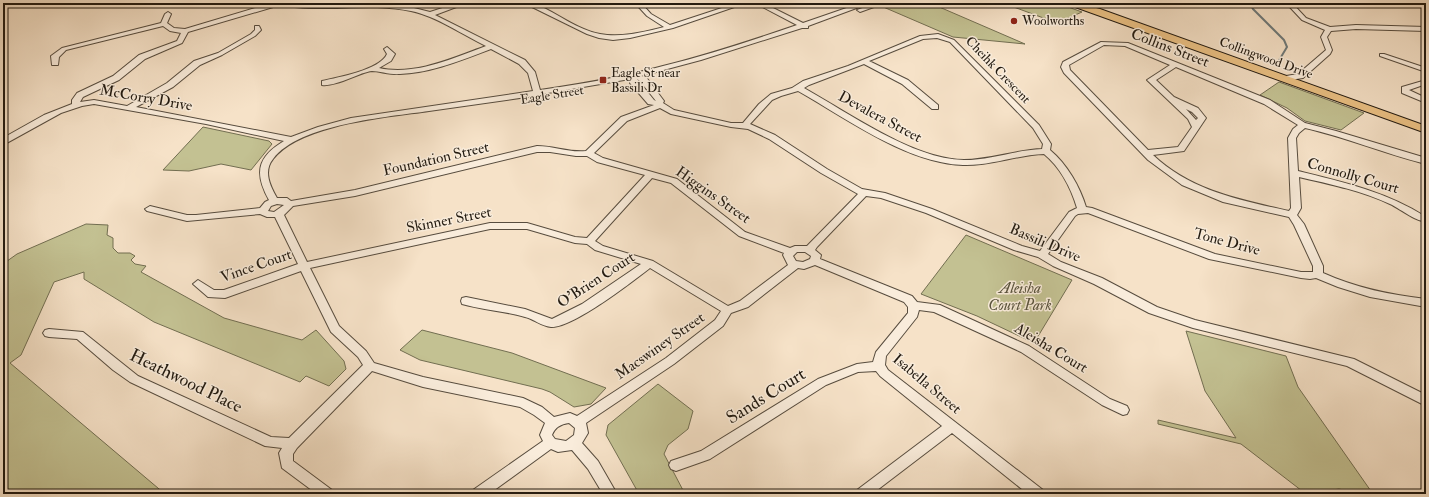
<svg xmlns="http://www.w3.org/2000/svg" width="1429" height="497" viewBox="0 0 1429 497" font-family="'IM FELL Double Pica',serif">
	<style>
		.green { fill: #c3c192; stroke: #726e51 }
		.lines { fill: none; stroke-linecap: round; stroke-linejoin: round }
		.stream { stroke: #6f7a7a; stroke-width: 2 }
		.minor-casing { stroke: #574c3e; stroke-width: 2 }
		.major-casing { stroke: #221a10; stroke-width: 2 }
		.minor { fill: #f9ecdb; fill-rule: evenodd }
		.major { fill: #ebc184; fill-rule: evenodd }
		.poi-dot { fill: #8f2418; stroke: #f9ecdb; stroke-width: 1.5 }
		.labels { text-anchor: middle; dominant-baseline: central; stroke-width: 3; stroke-linejoin: round; paint-order: stroke }
		.far-poi-label { font-size: 13px; fill: #221a10; stroke: #f9ecdb; text-anchor: start }
		.far-street-label { font-size: 13px; fill: #221a10; stroke: #f9ecdb }
		.street-label { font-size: 15px; fill: #221a10; stroke: #f9ecdb }
		.park-label { font-size: 15px; font-style: italic; fill: #5a543e; stroke: #f9ecdb }
		.near-street-label { font-size: 18px; fill: #221a10; stroke: #f9ecdb }
	</style>
	<rect width="100%" height="100%" fill="#f6e2c8"/>
	<filter id="stains"><feTurbulence type="fractalNoise" baseFrequency=".005" numOctaves="4"/><feColorMatrix values="0 0 0 0 .2 0 0 0 0 .09 0 0 0 0 .02 0 0 0 .5 -.17"/></filter>
	<radialGradient id="worn" r=".72"><stop offset=".6" stop-color="#630" stop-opacity="0"/><stop offset="1" stop-color="#630" stop-opacity=".3"/></radialGradient>
	<g class="green">
		<path d="M889 3H917L927 6H937L1025 44 953 37 881 6Z"/>
		<path d="M1018 3H1057L1082 12 1057 23 1011 6Z"/>
		<path d="M1279 82 1364 113 1341 130 1305 121 1287 108 1260 95Z"/>
		<path d="M203 127 269 141 272 144 251 170 221 164 189 171 163 170Z"/>
		<path d="M86 224 108 225 107 235 113 238V248L118 253H130L135 256 131 260 135 264 146 266 141 272 224 318 302 340 316 330 344 361 346 369 329 386 306 376 300 382 154 322 84 279V272L54 282 21 355 10 363 165 494H3V264L17 254Z"/>
		<path d="M966 235 1072 280 1034 343 977 316 921 294Z"/>
		<path d="M422 330 512 353 606 388 591 404 574 407 550 392 542 389 420 360 400 350Z"/>
		<path d="M1186 331 1286 356 1298 387 1373 494H1361L1339 489 1306 494 1241 444 1158 424V420L1236 438 1205 391Z"/>
		<path d="M658 384 693 411 688 429 668 445 664 454 685 494H639L606 435 608 425Z"/>
	</g>
	<g class="lines">
		<path class="stream" d="M1250 3 1253 9 1284 40 1287 47 1278 62"/>
		<defs>
			<g id="minor">
				<path d="M272 3 391 5 410 7 430 12 458 3H467L435 15 525 60 535 72 540 90C581 84 623 77 663 66 708 55 753 40 797 25L755 3H763L803 23 861 3H870L808 26V28H802L701 60 641 76 646 77 664 101 663 103 674 110 731 123H743L759 104 771 94 792 88 803 81 848 66 920 36 938 34 954 40 1039 125 1051 144 1050 150C1067 164 1080 187 1086 207L1092 208 1215 254 1301 272H1313V266L1294 225 1289 217 1223 202 1182 185 1148 160 1064 73 1061 67 1063 62 1101 42 1128 43 1270 100 1305 123 1336 131 1426 158V164C1385 154 1346 137 1305 128L1299 133 1296 138 1298 171C1343 182 1387 192 1426 217V221C1418 223 1399 208 1390 204 1362 191 1330 184 1299 177L1301 208 1297 215 1304 224 1323 266V273C1356 288 1391 295 1426 299V307L1370 297 1338 287 1316 278 1310 279 1301 278 1209 259 1088 213 1078 214 1075 216 1048 254 1061 262 1102 278 1157 307 1195 320 1354 359 1426 395V406L1347 366 1193 328 1149 313 1094 284 1053 266 1038 257 1014 250 926 213 881 198 866 196 817 247 815 250 821 255 820 259 912 296 917 302 940 305 1029 346 1110 399 1127 406 1129 410 1127 414 1123 415 1102 405 1021 352 934 312 919 310 917 317 886 356 885 365 888 370 1043 490 1045 494H1028L952 433 872 494H855L857 490 942 426 880 376 876 371 858 372 826 385 710 459 676 471 671 469 669 465 671 461 701 451 818 379 857 364 873 362 876 352 908 313V307L904 302 815 265 804 269 798 268 748 307 731 313 723 326 674 364 586 423 588 433 582 443 598 461 617 494H603L588 469 572 450 558 452 551 449 489 494H471L473 490 543 441 540 435 545 423 534 415 520 407 423 387 372 371 297 448 293 454V461L332 490 334 494H317L282 468 279 453 282 448 265 446 130 382 113 370 77 339 49 337 45 336 43 333 45 330 49 329 83 332 138 376 271 437 289 438 363 365 358 357 331 332 301 271 225 298 208 297 193 284 198 280 214 290H224L298 264 275 217H267L260 214 187 221 147 211 145 209 150 206 187 215H196L260 208 265 202 269 200C254 173 257 157 284 141L206 124 94 104 82 106 61 113 3 145V138L44 115 72 104V100L77 93 113 76 139 55 177 41 181 33 170 31 163 26 66 50 59 57 58 65H52L51 56 62 48 161 23 165 14 168 12 171 14 167 23 174 28 185 29ZM280 5C323 13 368 2 411 11 436 16 463 35 486 46 453 58 415 76 379 68L391 61 395 54 387 47 384 49 387 54C380 70 339 77 322 81V85C336 87 360 72 372 71 379 71 391 75 400 74 431 73 462 60 491 49L519 64 528 73 533 91 351 118 318 127 291 137 136 107 173 87 200 65 222 55 255 36 261 30 259 26H255V30L251 34 218 53 194 61 167 83 127 106 94 100 80 102 83 97 119 80 145 59 182 43 188 32ZM937 38 950 42 1033 128 1043 144 1042 149C1015 150 991 160 964 160 912 159 849 113 804 88L809 85 864 64 902 84 932 109H938V105L908 80 869 61 923 39ZM1104 45 1125 46 1170 65 1147 80 1188 119 1192 127 1178 147 1148 150 1070 70 1069 65ZM1176 67 1264 104 1298 125 1293 129 1288 138 1291 208 1289 211C1240 200 1191 191 1153 155L1184 151 1206 118 1198 108 1174 97 1156 80ZM630 79V83L648 104 654 105 621 117 586 151C570 153 554 146 537 146L355 190 291 201 287 198H277C270 186 263 171 273 159 299 124 388 117 429 111 464 106 499 101 534 96L536 100H539L543 98 542 94ZM637 79 640 81 656 101 654 100ZM798 91C846 118 906 163 963 165 991 166 1016 155 1044 154 1060 167 1071 188 1077 208L1069 212 1040 251 1022 246 932 209 885 193 862 189 827 169 775 135 750 124 772 100 781 96ZM660 108 671 114 731 127 748 129 769 139 821 173 858 194 807 246H795L790 248 745 232 677 179 603 158 594 153 627 121ZM1186 109 1192 112 1198 118 1196 120ZM537 152H550L576 156H587L597 162 645 175 587 238 575 237 527 223H490L307 262 284 215 293 206 355 196ZM652 178 671 183 739 236 784 253 783 255 788 265 740 301 728 306 653 261 603 246 595 241ZM277 204 284 205 274 212 268 211 271 206ZM490 229H527L575 243 587 244 595 250 641 264 582 304 552 319 525 309 466 297 462 298 461 301 462 304C483 310 505 311 525 317 534 319 541 326 551 327 573 328 632 282 650 268L721 311 715 320 666 358 577 416 570 413 554 417 542 407 523 398 423 377 374 363 366 351 339 326 310 268ZM797 252H805L811 256 810 259 803 262 796 261 793 256ZM569 423 575 428 574 435 566 441 555 439 552 435C555 427 561 424 569 423Z"/>
				<path d="M524 3H533L538 5C558 14 578 30 600 34 621 38 644 32 664 27L647 16 635 3H641L651 14 670 25 737 3H746L673 28 630 38 613 40 599 38 587 34Z"/>
				<path d="M876 3H885L860 12 857 10Z"/>
				<path d="M1286 3H1292L1306 18 1330 27 1356 25 1426 27V31L1356 29 1331 31 1327 37 1332 50 1330 54 1303 78 1283 81 1279 79 1280 77 1298 74 1326 50 1321 37 1325 30 1302 20Z"/>
				<path d="M1415 3 1426 4V8L1416 4Z"/>
				<path d="M1380 54H1384L1426 68V72L1380 56Z"/>
				<path d="M1426 80V84L1409 90 1426 98V103L1402 93V87Z"/>
			</g>
			<path id="major" d="M1064 3H1077L1100 9 1426 126V133Z"/>
		</defs>
		<use href="#minor" class="minor-casing"/>
		<use href="#major" class="major-casing"/>
		<use href="#minor" class="minor"/>
		<use href="#major" class="major"/>
	</g>
	<g class="poi-dot">
		<circle cx="1014" cy="21" r="4"/>
		<rect x="599" y="76" width="8" height="8" rx="2"/>
	</g>
	<g class="labels">
		<g class="far-poi-label">
			<text x="1022" y="21">Woolworths</text>
			<text x="611" y="73">Eagle St near<tspan x="611" dy="15">Bassili Dr</tspan></text>
		</g>
		<g class="far-street-label">
			<text transform="translate(1266 58) rotate(20)">Collingwood Drive</text>
			<text transform="translate(998 70) rotate(46)">Cheihk Crescent</text>
			<text transform="translate(552 95) rotate(-9)">Eagle Street</text>
		</g>
		<g class="street-label">
			<text transform="translate(1170 48) rotate(21)">Collins Street</text>
			<text transform="translate(146 98) rotate(10)">McCorry Drive</text>
			<text transform="translate(880 117) rotate(28)">Devalera Street</text>
			<text transform="translate(436 159) rotate(-13)">Foundation Street</text>
			<text transform="translate(1353 176) rotate(16)">Connolly Court</text>
			<text transform="translate(713 195) rotate(35)">Higgins Street</text>
			<text transform="translate(449 220) rotate(-11)">Skinner Street</text>
			<text transform="translate(1227 242) rotate(15)">Tone Drive</text>
			<text transform="translate(1045 243) rotate(23)">Bassili Drive</text>
			<text transform="translate(256 266) rotate(-19)">Vince Court</text>
			<text transform="translate(596 280) rotate(-33)">O'Brien Court</text>
			<text transform="translate(660 346) rotate(-35)">Macswiney Street</text>
			<text transform="translate(1051 348) rotate(31)">Aleisha Court</text>
			<text transform="translate(927 384) rotate(40)">Isabella Street</text>
		</g>
		<g class="park-label">
			<text x="1020" y="288">Aleisha<tspan x="1020" dy="17">Court Park</tspan></text>
		</g>
		<g class="near-street-label">
			<text transform="translate(186 381) rotate(26)">Heathwood Place</text>
			<text transform="translate(766 396) rotate(-32)">Sands Court</text>
		</g>
	</g>
	<rect width="1429" height="497" fill="none" stroke="#f6e2c8" stroke-width="16"/>
	<rect x="4" y="4" width="1421" height="489" fill="none" stroke="#221a10" stroke-width="2"/>
	<rect x="8" y="8" width="1413" height="481" fill="none" stroke="#221a10"/>
	<rect width="100%" height="100%" filter="url(#stains)"/>
	<rect width="100%" height="100%" fill="url(#worn)"/>
</svg>
